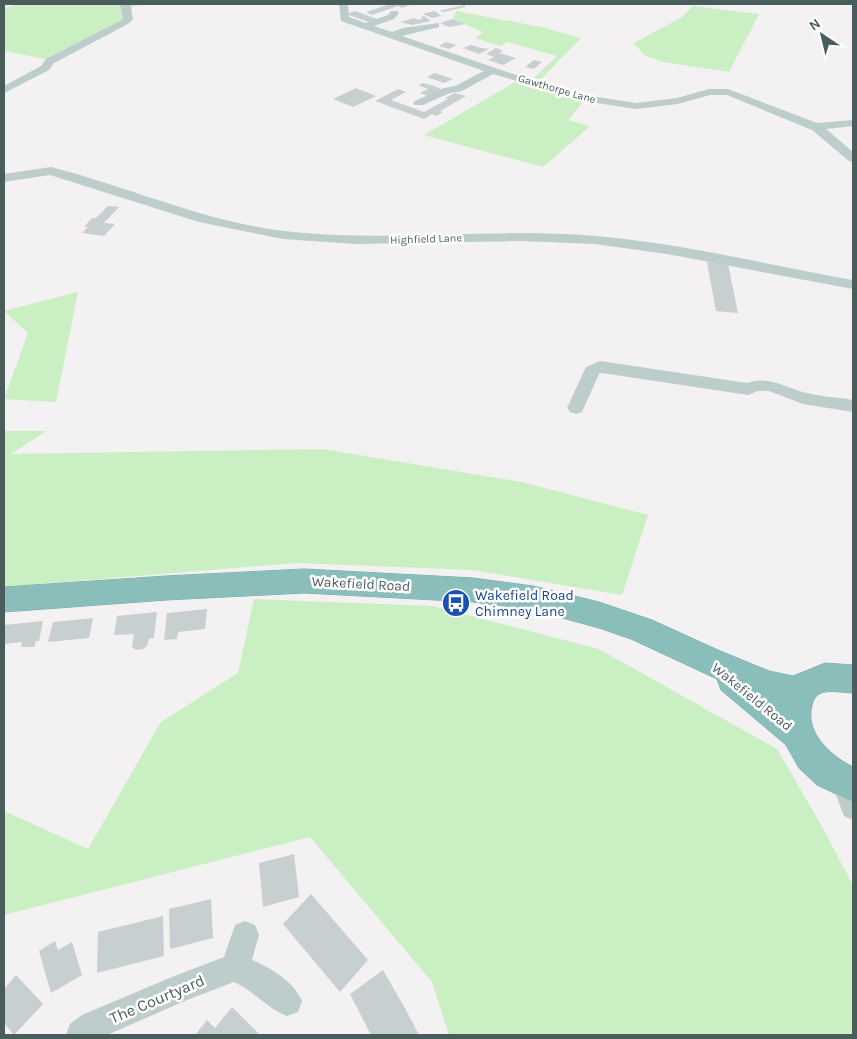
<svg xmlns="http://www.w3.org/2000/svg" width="857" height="1039" viewBox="0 0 857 1039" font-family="Karla,sans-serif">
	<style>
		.green { fill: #caefc2 }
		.building { fill: #c8cfd0 }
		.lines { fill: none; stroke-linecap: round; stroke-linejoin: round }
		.highway-casing { stroke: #76aaa7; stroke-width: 1 }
		.minor { fill: #bdcdcb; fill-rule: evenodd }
		.highway { fill: #8abebb; fill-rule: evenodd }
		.labels { text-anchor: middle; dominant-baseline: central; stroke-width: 5; stroke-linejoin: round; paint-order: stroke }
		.far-street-label { font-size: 11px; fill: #495e5c; stroke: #fff }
		.street-label { font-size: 14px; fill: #495e5c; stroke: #fff }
		.transit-label { font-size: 14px; fill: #164399; stroke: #fff; text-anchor: start }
		.near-street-label { font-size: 16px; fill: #495e5c; stroke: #fff }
	</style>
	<rect width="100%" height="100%" fill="#f3f1f2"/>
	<g class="green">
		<path d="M17 4H140L132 7 130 22 56 61 4 51V9Z"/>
		<path d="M693 6 759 14 729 72 663 62 644 55 634 43 682 17Z"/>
		<path d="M456 11 541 27 581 38 540 80 533 79 557 56 507 42 500 46 475 38 483 32 453 19Z"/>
		<path d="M515 82 583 102 568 120 590 126 543 167 424 135Z"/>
		<path d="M78 292 56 402 4 399 28 333 4 311Z"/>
		<path d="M4 431H46L11 454 323 449 522 482 648 515 622 595 472 570 297 563 4 587Z"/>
		<path d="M254 599 433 606 599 649 777 749 824 830 853 886V1035H449L432 982 310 837 4 915V811L88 849 161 722 238 673Z"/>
	</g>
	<g class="building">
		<path d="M391 4 410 5 402 8 398 6 372 15 366 12Z"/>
		<path d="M465 5V7L443 12 439 11Z"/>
		<path d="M355 11 380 20 372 23 346 14Z"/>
		<path d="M435 11 441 16 432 18 423 14Z"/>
		<path d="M424 16 431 21 412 25 400 22 414 18 418 20 423 18 421 17Z"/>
		<path d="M453 19 465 24 449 27 440 23Z"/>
		<path d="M446 42 456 45 449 49 439 46Z"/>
		<path d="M471 45 481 48 489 49 479 54 463 48Z"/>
		<path d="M496 48 503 51 499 53 516 58 503 65 488 60 494 57 486 54Z"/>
		<path d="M534 60 542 62 534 69 525 67Z"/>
		<path d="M435 73 453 79 444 83 427 77Z"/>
		<path d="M423 83 434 86 441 89 430 97 420 93 428 89 418 85Z"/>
		<path d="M356 88 376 96 353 107 333 99Z"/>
		<path d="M398 89 406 92 391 100 424 112 448 99 445 98 455 93 466 96 440 111 443 112 436 116 432 114 424 119 375 101Z"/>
		<path d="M108 206 119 207 104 223 115 224 104 236 82 233 88 227H84L92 218H96Z"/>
		<path d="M707 262 728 264 738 313 716 311Z"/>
		<path d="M207 609 205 629 178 632 177 639 164 640 167 613Z"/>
		<path d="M157 612 154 638 149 639 147 646 143 649 136 650 132 647 134 634 114 635 117 616Z"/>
		<path d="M93 618 89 638 48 642 53 622Z"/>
		<path d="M43 621 39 641H36L34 647H21L22 642 4 644V625Z"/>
		<path d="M294 854 299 897 263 907 259 863Z"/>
		<path d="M311 894 368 960 340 992 283 924Z"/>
		<path d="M211 899 213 938 170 949 169 909Z"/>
		<path d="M163 916 164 956 97 973 98 932Z"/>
		<path d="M55 941 58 950 72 942 82 975 51 993 39 951Z"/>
		<path d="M383 970 407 1012 419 1035H371L350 994Z"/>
		<path d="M16 975 43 1004 14 1035 4 1023V989Z"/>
		<path d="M232 1007 260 1035H195L207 1020 215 1028Z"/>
	</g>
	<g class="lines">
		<defs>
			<path id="highway" d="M305 569 473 578 533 586 599 602 652 620 718 650 769 671 793 676 825 663 853 665V693C843 693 828 689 819 694 813 698 812 705 811 711 808 736 833 757 853 767V802L817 785 799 768 786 745 721 690 717 679 631 639 599 628 533 610 473 602 305 593 166 600 4 612V587L166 576Z"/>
		</defs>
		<use href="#highway" class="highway-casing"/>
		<g class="minor">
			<path d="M120 4H130L133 19 128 24 54 63 49 70 4 93V86L41 66 46 59 122 20 123 18Z"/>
			<path d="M339 4H348L349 17 365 23 388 15 391 11H397L399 13 394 19 374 26 392 32 403 28 439 23V27L402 36 510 73 585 95 636 103 677 98 709 89H728L817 123 853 120V126L826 129 853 152V162L849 161 812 130 727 95H710L678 104 636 109 584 101 493 74 462 91 450 93 423 105H415L413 103 415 101 444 88 455 86 484 71 341 21Z"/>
			<path d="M51 167C129 187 203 221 284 231 387 243 491 227 595 236 681 243 768 265 853 280V289L667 254 595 244 522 241 355 244 283 239 199 222 50 175 4 182V174Z"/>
			<path d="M600 361 747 383C770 375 785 388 807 393 822 397 838 397 853 400V412L803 404 769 391H758L748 395 602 373 599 374 582 412 576 414 570 412 567 408 584 371 586 367Z"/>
			<path d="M844 769 853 774V820L844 816 831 782 835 773Z"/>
			<path d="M245 921 255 925 259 935 252 960C271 968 294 982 302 1001L298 1012 287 1016C267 1008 254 991 234 982L187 1000 107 1035H66L70 1024 82 1015 172 977 224 957 235 925Z"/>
		</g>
		<use href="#highway" class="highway"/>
	</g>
	<defs>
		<symbol id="bus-disc" viewBox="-11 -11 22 22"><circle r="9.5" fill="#1a4fb4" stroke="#fff"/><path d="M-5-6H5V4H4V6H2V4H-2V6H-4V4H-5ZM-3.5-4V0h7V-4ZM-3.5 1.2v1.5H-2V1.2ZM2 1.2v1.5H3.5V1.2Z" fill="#fff"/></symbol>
	</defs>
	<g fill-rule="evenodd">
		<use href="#bus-disc" x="440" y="587" width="32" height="32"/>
	</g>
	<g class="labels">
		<g class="far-street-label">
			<text transform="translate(557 89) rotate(16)">Gawthorpe Lane</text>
			<text transform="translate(426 239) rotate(-2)">Highfield Lane</text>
		</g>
		<g class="street-label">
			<text transform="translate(361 584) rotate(3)">Wakefield Road</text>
			<text transform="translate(752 697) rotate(39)">Wakefield Road</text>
		</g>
		<g class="transit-label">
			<text x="475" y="595">Wakefield Road<tspan x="475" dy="16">Chimney Lane</tspan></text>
		</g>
		<g class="near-street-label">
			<text transform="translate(157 999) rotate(-23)">The Courtyard</text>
		</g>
	</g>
	<rect width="857" height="1039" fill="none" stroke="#495e5c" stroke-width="10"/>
	<g transform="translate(822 35) rotate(325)" stroke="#ffffff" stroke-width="4" paint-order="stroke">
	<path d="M0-4L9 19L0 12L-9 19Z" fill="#495e5c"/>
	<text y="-8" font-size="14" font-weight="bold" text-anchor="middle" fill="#495e5c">N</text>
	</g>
</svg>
